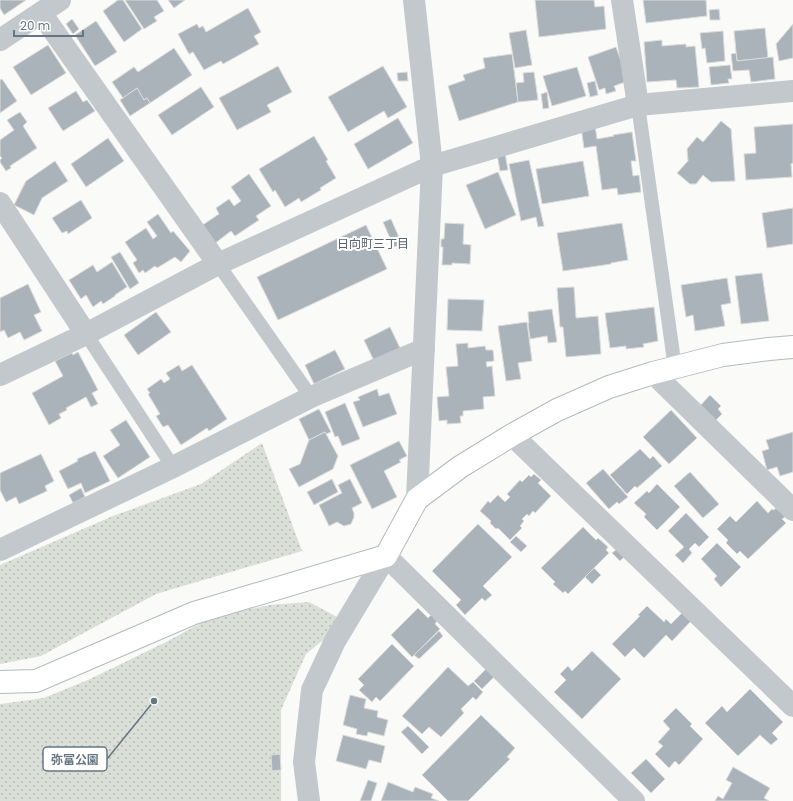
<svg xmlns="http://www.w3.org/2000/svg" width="793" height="801" viewBox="0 0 793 801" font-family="Poppins,'Noto Sans JP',sans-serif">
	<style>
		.park { fill: url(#park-dots) }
		.building { fill: #aab3b9; stroke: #dcdcda }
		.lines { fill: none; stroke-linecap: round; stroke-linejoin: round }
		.secondary-casing { stroke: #b3babf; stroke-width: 24 }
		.lane { stroke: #c3c8cc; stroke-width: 14 }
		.street { stroke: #c3c8cc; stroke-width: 22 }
		.secondary { stroke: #fff; stroke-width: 22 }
		.labels { text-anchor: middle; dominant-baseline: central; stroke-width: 4; stroke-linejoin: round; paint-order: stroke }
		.neighbourhood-label { font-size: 12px; fill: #57646e; stroke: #fff }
		.leader { fill: none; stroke: #657683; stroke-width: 1.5 }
		.callout-dot { fill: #657683; stroke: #fff; stroke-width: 1.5 }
		.callout { fill: #fff; stroke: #657683; stroke-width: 1.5 }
		.callout-label { font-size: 12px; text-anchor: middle; font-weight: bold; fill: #657683 }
	</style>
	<defs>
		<pattern id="park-dots" width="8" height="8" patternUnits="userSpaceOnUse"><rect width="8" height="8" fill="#dadfd7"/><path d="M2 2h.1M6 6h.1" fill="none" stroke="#b4b9b4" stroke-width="1.8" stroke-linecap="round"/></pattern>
	</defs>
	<rect width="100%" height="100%" fill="#fafaf8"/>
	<g class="park">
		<path d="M262 443 302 551 156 594 41 656 0 664V565L113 516 201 484Z"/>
		<path d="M309 602 339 618 332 633 306 654 281 710V801H0V704L44 698 90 679 166 642 214 616 270 605Z"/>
	</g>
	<g class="building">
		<path d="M0 0H26L4 15 0 8Z"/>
		<path d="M118 0H123L142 29 124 42 103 11Z"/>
		<path d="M125 0H157L164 11 154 17 157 21 144 29Z"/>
		<path d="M168 0H185L174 8Z"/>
		<path d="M535 0H594L595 7 604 6 606 29 539 37Z"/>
		<path d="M643 0H706L707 16 646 23Z"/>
		<path d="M248 8 261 32 254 36 259 44 223 64 221 61 204 70 193 52 189 54 178 34 197 24 199 28 203 26 206 32Z"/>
		<path d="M719 9 720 20H710L709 10Z"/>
		<path d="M72 19 79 29 73 34 66 24Z"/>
		<path d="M96 21 117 52 95 66 75 35Z"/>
		<path d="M793 24V58L779 61 776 44Z"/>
		<path d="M765 28 768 58 737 61 734 31Z"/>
		<path d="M526 30 532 65 515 68 509 33Z"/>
		<path d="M723 31 725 61 707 63 705 48 702 49 700 33Z"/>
		<path d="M662 40V46L686 44V47L695 46 699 87 677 88 676 80 647 82 644 42Z"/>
		<path d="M48 45 66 73 31 95 13 67Z"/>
		<path d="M616 47 628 81 614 86 616 91 606 94 605 88 599 90 588 57Z"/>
		<path d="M174 48 192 75 150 103 147 98 144 100 137 88 123 98 112 82 134 67 138 72Z"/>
		<path d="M736 53 737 61 773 57 775 79 751 82 749 70 733 71 731 54Z"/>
		<path d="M512 54 518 102 459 121 448 86 465 80 463 75 485 68 483 58Z"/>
		<path d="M730 65 732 79H728L729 83 711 85 709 67Z"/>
		<path d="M278 66 292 92 267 105 271 112 237 130 219 98Z"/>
		<path d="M383 66 407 107 388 118 384 111 348 132 328 97Z"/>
		<path d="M577 67 586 96 552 106 543 76Z"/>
		<path d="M407 72 408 81H398L397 73Z"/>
		<path d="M534 72 538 100 518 102 516 83 524 82 523 73Z"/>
		<path d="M2 79 17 101 0 113V80Z"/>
		<path d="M595 81 598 95 590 97 587 83Z"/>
		<path d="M201 87 214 107 172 135 158 115Z"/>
		<path d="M137 88 144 100 147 98 150 103 130 116 120 100Z"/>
		<path d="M76 91 83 102 87 100 95 111 63 131 48 108Z"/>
		<path d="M547 92 549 108 543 109 541 94Z"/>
		<path d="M20 112 27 122 23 126 37 148 10 166 11 168 6 171 0 162V160L2 158 0 156V140L14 130 7 120Z"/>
		<path d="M398 118 413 143 368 169 354 144Z"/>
		<path d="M721 121 731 129 735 181 711 182 703 175 696 184H690L677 173 688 161 687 149 697 137 703 142Z"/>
		<path d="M793 124V163L791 164 792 177 746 180 744 154 756 153 754 127Z"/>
		<path d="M595 125 597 139 614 136 613 135 632 132 636 161H631L633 176 639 175 641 192 618 195 617 188 602 190 596 146 584 148 581 127Z"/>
		<path d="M314 136 328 160 326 161 336 178 320 188 321 190 301 202 299 198 285 207 275 190 273 192 259 169Z"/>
		<path d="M108 138 124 161 86 187 71 164Z"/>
		<path d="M505 153 508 170 500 171 497 154Z"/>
		<path d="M529 160 544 226 538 227 536 217 521 221 509 164Z"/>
		<path d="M55 161 68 181 42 198 34 215 14 205 26 181Z"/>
		<path d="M583 161 589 196 542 204 536 169Z"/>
		<path d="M498 172 516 215 485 229 466 185Z"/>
		<path d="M249 174 271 206 256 216 259 220 235 236 231 231 214 244 201 226 219 214 216 208 229 199 234 206 241 201 231 187Z"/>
		<path d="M81 200 92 218 68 234 67 231 62 233 52 218Z"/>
		<path d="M793 208V244L767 248 762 213Z"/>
		<path d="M158 214 171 233 173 231 190 251 181 262 175 257 157 268 155 266 145 273 143 270 139 273 133 263 137 260 125 242 146 228 153 239 157 236 147 222Z"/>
		<path d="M391 219 402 244 394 247 383 222Z"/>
		<path d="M445 223 464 224 463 244 471 245 470 264 452 263V265H442L443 247H441V239H444Z"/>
		<path d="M622 223 628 260 611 263V264L563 271 557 233Z"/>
		<path d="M366 225 387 269 278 320 257 277Z"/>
		<path d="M120 252 139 283 130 289 111 257Z"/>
		<path d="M112 262 127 287 115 295V296L103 304 101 301 93 307 86 295 81 299 69 280 93 265 97 272Z"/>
		<path d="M762 273 769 321 741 324 735 276Z"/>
		<path d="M727 278 731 303 721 305 725 326 695 331 693 315 686 317 681 285Z"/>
		<path d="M28 284 41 312 34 315 42 331 24 340 20 332 8 338 4 330 0 332V298Z"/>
		<path d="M574 287 576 318 598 316 601 354 566 357 563 327H560L557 288Z"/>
		<path d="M448 299 484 300 482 331 447 330Z"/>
		<path d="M654 307 658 341 643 344 644 347 626 349V346L610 348 605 313Z"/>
		<path d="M552 309 557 342 548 343 547 336 530 339 528 323H529L528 312Z"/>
		<path d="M156 312 171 332 138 355 124 335Z"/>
		<path d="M527 322 532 361 518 363 521 379 506 381 498 326Z"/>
		<path d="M390 327 400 348 374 361 364 340Z"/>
		<path d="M468 343V348L485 346 486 350H493L494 361 486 362 487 367 492 366 495 396 483 397 484 409 463 411V416H460L461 423 447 424V420L439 421 437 397 449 396 446 367 458 366 456 344Z"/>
		<path d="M335 350 345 369 314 384 305 365Z"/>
		<path d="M78 352 98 390 92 393 98 404 91 407 86 397 66 408 67 410 59 414 61 418 49 425 32 393 63 376 55 361 72 353 73 355Z"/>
		<path d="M179 365 182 371 192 365 227 419 209 431 207 428 181 445 168 425 163 427 156 416 160 414 148 394 150 393 147 389 161 379 164 383 170 379 166 373Z"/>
		<path d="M377 389 379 396 389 393 397 414 363 427 353 402 360 400 358 397Z"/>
		<path d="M710 395 721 406 718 409 722 414 714 422 699 407Z"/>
		<path d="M345 403 360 439 342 446 338 436 335 437 325 412Z"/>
		<path d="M319 409 331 432 326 434 325 432 309 440 299 419Z"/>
		<path d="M671 410 697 438 669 464 643 437Z"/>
		<path d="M126 420 150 457 118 478 103 456 120 445 110 430Z"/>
		<path d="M325 432 338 456 333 469 299 487 289 469 300 464 309 440Z"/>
		<path d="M793 432V472L780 476 777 467 767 470 762 451 769 449 766 440Z"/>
		<path d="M399 441 407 456 399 460 401 462 384 471 397 497 372 509 350 465Z"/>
		<path d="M640 449 650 459 653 456 662 466 637 488 635 486 627 494 610 475Z"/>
		<path d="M95 451 110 481 85 493 81 483 68 489 59 471 78 461 77 459Z"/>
		<path d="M41 454 54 481 45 486 47 491 19 504 16 497 6 502 0 490V473Z"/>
		<path d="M603 469 628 497 619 504 617 502 609 509 586 483Z"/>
		<path d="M690 472 719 504 703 518 674 486Z"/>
		<path d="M534 474 541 480 538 483 551 496 535 513 533 511 529 516 527 514 522 519 524 521 520 526 522 528 510 540 498 528 496 529 490 523 491 521 480 511 488 501 490 503 498 495 505 502 510 497 507 494 520 480 522 482 529 475 531 477Z"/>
		<path d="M332 479 338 492 314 505 307 492Z"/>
		<path d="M350 479 362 503 352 508 354 513V517L351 524 344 526 337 522 329 526 319 505 342 493 338 485Z"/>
		<path d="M657 484 680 507 657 530 644 517 646 514 634 503 647 491 649 493Z"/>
		<path d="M81 488 85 497 73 503 69 495Z"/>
		<path d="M757 501 768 513 772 509 774 510 776 508 785 517 782 519 786 523 748 559 740 551 737 554 726 543 728 540 717 529 730 516 736 522Z"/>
		<path d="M686 513 709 537 699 547 695 543 689 549 692 553 683 563 675 555 684 547 668 531Z"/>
		<path d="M478 524 512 557 483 586 492 595 485 601 482 598 465 615 456 605 461 600 432 571Z"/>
		<path d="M583 527 596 540 598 538 608 547 606 550 609 553 568 594 565 591 563 593 553 584 555 582 541 568Z"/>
		<path d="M516 536 527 546 521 552 510 542Z"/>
		<path d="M717 543 741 567 721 587 714 579 717 576 701 559Z"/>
		<path d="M617 549 624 557 620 561 612 553Z"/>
		<path d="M594 568 601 575 592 584 585 577Z"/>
		<path d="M647 606 664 622 666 619 671 624 682 613 691 621 672 641 666 635 644 658 634 648 625 657 612 644 640 616 638 615Z"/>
		<path d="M418 608 428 618 431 615 437 621 435 624 440 629 412 657 391 635Z"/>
		<path d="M439 631 443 636 419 659 414 655Z"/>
		<path d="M392 644 414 666 380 701 376 697 372 702 359 690 364 685 358 679Z"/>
		<path d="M592 651 621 679 582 719 554 692 566 680 560 674 568 666 572 671Z"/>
		<path d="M448 667 468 686 473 682 483 692 476 700 473 697 461 709 464 713 441 737 429 727 422 734 402 716Z"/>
		<path d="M487 668 495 676 482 689 474 681Z"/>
		<path d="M750 689 783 722 772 733 778 739 771 745 760 735 738 756 705 723 722 706 727 712Z"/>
		<path d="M350 695 366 699 364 708 378 711 377 717 388 720 384 736 368 732 367 736 356 734 357 729 343 725Z"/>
		<path d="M676 708 692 724 690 726 703 739 679 765 675 761 669 768 655 754 663 746 658 742 670 729 663 721Z"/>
		<path d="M481 715 515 748 507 757 510 759 468 801H448L422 775Z"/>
		<path d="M408 726 429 747 422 754 401 732Z"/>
		<path d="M343 735 385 746 381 763 369 760 366 769 336 761Z"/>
		<path d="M280 754 281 770 272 771 271 755Z"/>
		<path d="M646 759 665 779 651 793 631 773Z"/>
		<path d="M733 767 770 788 764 798 769 801H715L718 796 723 799 732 783 726 780Z"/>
		<path d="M368 780 377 783 371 801H360Z"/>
		<path d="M388 782 413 792 415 787 433 794 431 798 439 801H381Z"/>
	</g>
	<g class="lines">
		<defs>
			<path id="secondary" d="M0 682 36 681 194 613 386 556 417 499 460 467 512 435 557 410 609 387 653 373 723 355 769 349 793 347"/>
		</defs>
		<use href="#secondary" class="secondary-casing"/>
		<g class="lane">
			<path d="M638 105 675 368"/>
			<path d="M218 264 311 397"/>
			<path d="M86 334 173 467"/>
		</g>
		<g class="street">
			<path d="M414 0 432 166 417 499"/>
			<path d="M622 0 638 105"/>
			<path d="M41 13 218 264"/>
			<path d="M0 40 60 0"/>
			<path d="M0 203 86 334"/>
			<path d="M653 373 793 510"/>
			<path d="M0 375 86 334 218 264 432 166 638 105 793 91"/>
			<path d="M512 435 793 706"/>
			<path d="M0 550 173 467 311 397 424 349"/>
			<path d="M309 801 304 762 312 690 335 641 386 556 634 801"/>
		</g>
		<use href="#secondary" class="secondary"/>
	</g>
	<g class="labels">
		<g class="neighbourhood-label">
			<text x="373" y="243">日向町三丁目</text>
		</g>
	</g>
	<path class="leader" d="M154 701L107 759"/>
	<circle class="callout-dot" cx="154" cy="701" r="4"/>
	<rect class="callout" x="43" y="747" width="64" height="24" rx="4"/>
	<g class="callout-label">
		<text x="75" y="764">弥富公園</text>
	</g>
	<path d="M14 30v6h69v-6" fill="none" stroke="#657683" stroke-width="2"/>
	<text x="20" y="30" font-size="12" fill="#657683" stroke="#ffffff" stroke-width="3" paint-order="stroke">20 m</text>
</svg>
